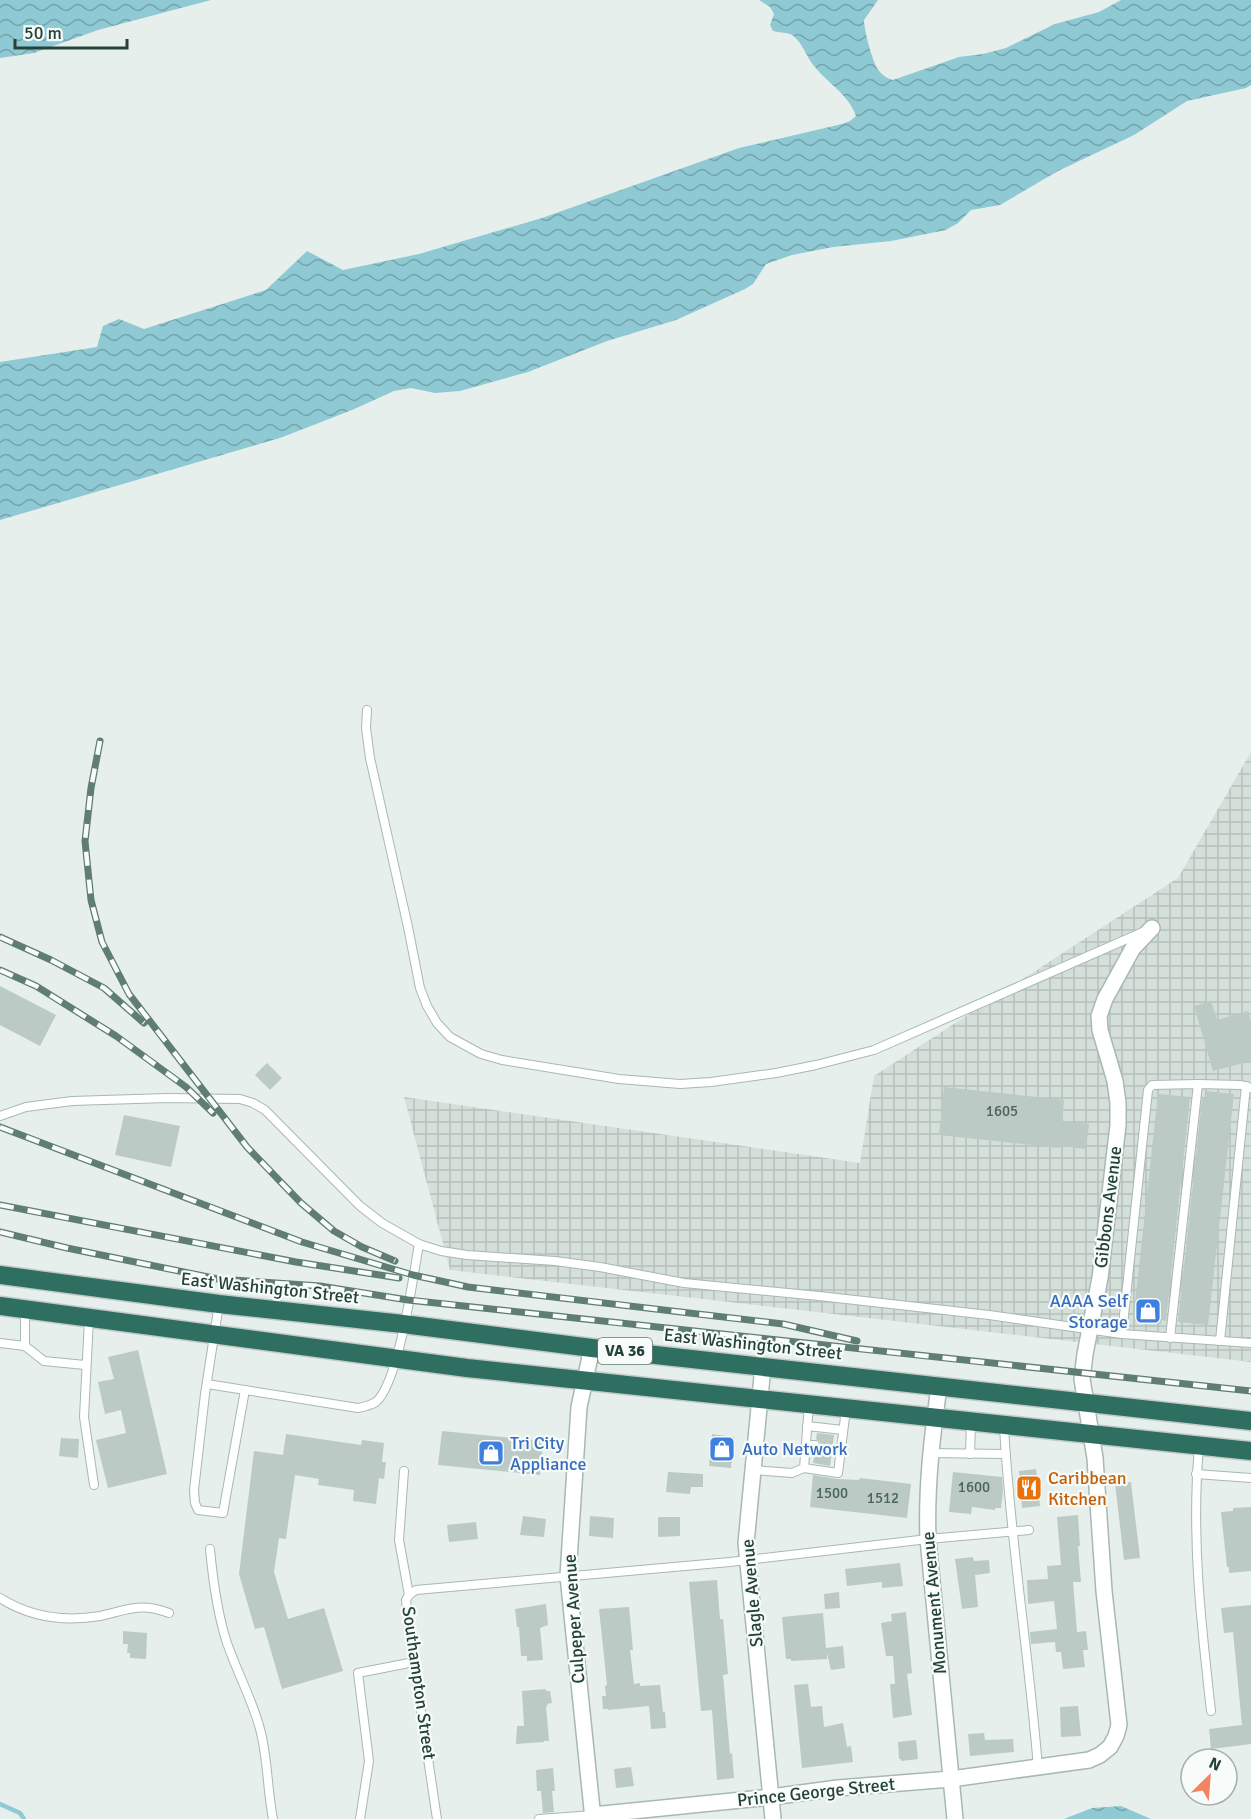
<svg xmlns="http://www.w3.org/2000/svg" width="1251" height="1819" viewBox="0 0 1251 1819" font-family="Signika,sans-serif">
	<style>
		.industrial { fill: url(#industrial-grid) }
		.water { fill: url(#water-waves) }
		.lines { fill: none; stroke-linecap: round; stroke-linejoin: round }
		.stream { stroke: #8ec9d4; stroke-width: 4.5 }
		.building { fill: #bbcac4 }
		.lane-casing { stroke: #a8b8b2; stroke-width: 10 }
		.street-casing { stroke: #a8b8b2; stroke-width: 18 }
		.highway-casing { stroke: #c2cac8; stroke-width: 21 }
		.lane { stroke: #fff; stroke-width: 8 }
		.street { stroke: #fff; stroke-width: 15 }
		.highway { stroke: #2f6f62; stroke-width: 18 }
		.rail-casing { stroke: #5f7d75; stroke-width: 7 }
		.rail { stroke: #f7fbf9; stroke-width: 4.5; stroke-dasharray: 14; stroke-linecap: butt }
		.labels { text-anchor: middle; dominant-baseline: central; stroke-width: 4.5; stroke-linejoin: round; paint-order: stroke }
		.number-label { font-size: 15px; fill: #4a645c }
		.shield { fill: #f7fbf9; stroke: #637a73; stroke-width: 1.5 }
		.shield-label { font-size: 16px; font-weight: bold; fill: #24423a }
		.street-label { font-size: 18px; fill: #24423a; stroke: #f7fbf9 }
		.shop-label { font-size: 18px; fill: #366cbe; stroke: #f7fbf9; text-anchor: start }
		.food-label { font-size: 18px; fill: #c56008; stroke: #f7fbf9; text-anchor: start }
	</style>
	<defs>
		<pattern id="industrial-grid" width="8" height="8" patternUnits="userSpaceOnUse" patternTransform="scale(1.5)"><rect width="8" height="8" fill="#d4dfda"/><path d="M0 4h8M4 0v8" fill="none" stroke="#b6c1bc"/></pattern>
		<pattern id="water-waves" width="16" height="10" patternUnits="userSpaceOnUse" patternTransform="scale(1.5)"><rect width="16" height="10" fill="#8ec9d4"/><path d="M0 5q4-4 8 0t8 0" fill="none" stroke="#74a5ad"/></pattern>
	</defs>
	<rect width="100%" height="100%" fill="#e6efeb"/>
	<path class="industrial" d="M1251 752V1362L450 1270 404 1097 860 1163 874 1076 1178 878Z"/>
	<g class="water">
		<path d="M0 0H211L98 30 34 53 0 58Z"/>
		<path d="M759 0H878L864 20C864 30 872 59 877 68 881 74 886 78 893 80L959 57 983 54 1006 48 1055 24 1099 12 1121 0H1251V85L1246 88 1187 101 1134 135 1058 171 1000 205 971 210 958 223 946 230 891 241 833 247 792 255 766 264 753 284 745 289 676 320 607 341 528 372 460 391 435 393 411 388 394 391 352 410 280 438 0 520V362L97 347 103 326 119 319 144 329 266 290 307 251 343 270 419 254 542 218 739 148 842 124 850 121 856 116C848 93 824 81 811 62 805 53 801 41 792 35 788 32 779 33 773 31L770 25 774 14 770 7Z"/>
		<path d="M1121 1806 1151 1819H1064L1092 1808Z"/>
	</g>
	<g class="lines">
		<path class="stream" d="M0 1804 20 1813 24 1819"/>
	</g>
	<g class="building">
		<path d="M0 986 56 1015 40 1046 0 1025Z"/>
		<path d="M1211 1001 1217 1020 1248 1011 1251 1022V1061L1213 1071 1194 1006Z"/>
		<path d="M267 1063 282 1078 270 1090 255 1075Z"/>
		<path d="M944 1087 1064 1100 1062 1121 1089 1124 1086 1149 1059 1146V1148L939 1135Z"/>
		<path d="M1206 1091 1234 1094 1208 1325 1178 1322 1202 1099H1206Z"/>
		<path d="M1158 1094 1190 1097 1166 1321 1162 1320 1161 1324 1133 1321Z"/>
		<path d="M124 1115 180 1126 171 1167 115 1155Z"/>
		<path d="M138 1350 167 1474 108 1488 96 1440 126 1433 121 1410 105 1414 98 1382 114 1379 108 1357Z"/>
		<path d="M442 1431 543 1441 540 1475 438 1465Z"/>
		<path d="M817 1433 834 1435 830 1466 813 1463 815 1451 818 1450 821 1446 820 1442 816 1439Z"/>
		<path d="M286 1434 361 1445 362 1440 384 1443 382 1462H386L384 1479 379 1478 376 1504 353 1501 354 1490 318 1485 319 1479 295 1475 286 1539 279 1538 274 1572 288 1619 324 1608 343 1671 282 1689 264 1627 255 1629 239 1574 254 1451 283 1455Z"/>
		<path d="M712 1434 734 1437 731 1468 709 1466Z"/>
		<path d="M61 1438 79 1439 78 1458 59 1456Z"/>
		<path d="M1036 1469 1040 1506 1022 1508 1019 1471Z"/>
		<path d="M668 1472 703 1474V1487H691L690 1494 666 1492Z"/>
		<path d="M953 1472 1002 1477 1003 1492 1001 1508H995V1510L972 1507 971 1514 949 1512Z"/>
		<path d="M813 1475 837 1479 859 1480 860 1478 911 1484 907 1518 810 1507Z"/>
		<path d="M1131 1482 1140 1558 1124 1560 1115 1483Z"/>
		<path d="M1251 1507V1571L1229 1573V1567H1227L1221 1512 1233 1511V1508Z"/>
		<path d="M1078 1515 1080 1546H1078L1081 1582H1073L1077 1632 1086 1631 1088 1650H1083L1085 1667 1063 1669 1061 1652H1056L1055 1642 1031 1644 1030 1632 1057 1629 1054 1601 1028 1604 1027 1580 1048 1579 1047 1566 1061 1565 1057 1517Z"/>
		<path d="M523 1516 546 1519 544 1537 520 1535Z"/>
		<path d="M590 1516 614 1518 613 1538 589 1536Z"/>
		<path d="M658 1517H680V1536L658 1537Z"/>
		<path d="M476 1522 478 1539 449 1542 447 1525Z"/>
		<path d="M973 1557 974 1561 989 1560 990 1573 975 1575 978 1607 962 1609 955 1559Z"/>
		<path d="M900 1563 903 1586 882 1588V1582L847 1586 845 1569Z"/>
		<path d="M717 1580 720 1619H723L728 1674 723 1675 730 1754 732 1753 734 1778 717 1780 712 1710 701 1711 689 1582Z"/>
		<path d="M839 1592 840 1608 825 1609 824 1594Z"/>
		<path d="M546 1604 548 1625 540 1628 543 1660 527 1661V1656H521L519 1627H517L515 1609Z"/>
		<path d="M1251 1605V1744L1211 1749 1209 1729 1242 1725 1233 1632 1224 1633 1221 1608Z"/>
		<path d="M629 1607 633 1650H630L634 1684 640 1683V1686L660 1685 663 1712H665L666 1728 651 1729 649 1706 608 1710V1709H603L602 1696H606L605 1686 607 1685 599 1609Z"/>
		<path d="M906 1612 912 1673 907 1674 912 1715 893 1718 890 1684H895L893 1656H886L881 1623 892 1621 891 1614Z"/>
		<path d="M823 1613 826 1648 843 1646 845 1668 831 1670 827 1653V1659L791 1661V1659H786L782 1617Z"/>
		<path d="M123 1631 147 1633 146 1659 130 1658V1653H127L128 1644H123Z"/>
		<path d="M808 1684 811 1707 822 1706 824 1727 843 1723 847 1747 851 1746 853 1762 802 1768 794 1685Z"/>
		<path d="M546 1689V1691H550L552 1703 547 1704 548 1706H546L549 1741H544V1742L516 1744 517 1726H524L522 1691Z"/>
		<path d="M1078 1706 1081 1736 1061 1737 1060 1707Z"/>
		<path d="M984 1733 985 1740 1013 1739 1014 1752 970 1756 968 1734Z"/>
		<path d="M916 1740 918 1759 901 1761V1759H899L898 1742Z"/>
		<path d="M631 1767 634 1786 616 1788 614 1769Z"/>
		<path d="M553 1768 555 1791H552L554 1812 543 1813 541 1791H537L536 1770Z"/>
	</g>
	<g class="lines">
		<defs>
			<g id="lane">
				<path d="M367 710 366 728 370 758 408 927 420 988 427 1006 437 1023 450 1037 481 1054 502 1060 619 1079 680 1084 711 1082 776 1073 816 1065 874 1050 1143 932"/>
				<path d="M0 1116 26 1107 72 1101 167 1098 240 1099 253 1103 265 1110 360 1206 382 1223 419 1244 441 1251 467 1255 555 1261 600 1267 684 1283 819 1296 989 1315 1122 1334 1251 1343"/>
				<path d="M219 1304 205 1394 194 1490 195 1503 198 1510 223 1513 245 1390"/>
				<path d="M89 1319 84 1417 94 1485"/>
				<path d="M1122 1334 1148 1090 1152 1085 1198 1084 1241 1085 1251 1088"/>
				<path d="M1170 1338 1198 1084"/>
				<path d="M1220 1341 1246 1086"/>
				<path d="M0 1343 25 1346V1309"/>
				<path d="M25 1346 44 1361 85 1365"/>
				<path d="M207 1384 358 1408C363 1407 371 1405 376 1402 399 1382 413 1277 419 1244"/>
				<path d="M807 1426 843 1430"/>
				<path d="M1004 1426C1010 1540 1029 1654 1038 1768"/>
				<path d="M806 1445H815"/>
				<path d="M1199 1447C1191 1535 1201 1623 1211 1711"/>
				<path d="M930 1453 1005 1454"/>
				<path d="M970 1454 971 1423"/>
				<path d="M804 1468 838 1473 846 1409"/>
				<path d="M753 1470 792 1473 804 1468 809 1405"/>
				<path d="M404 1471 399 1540 409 1595"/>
				<path d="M1196 1474 1251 1478"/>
				<path d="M210 1549C213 1581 217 1613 227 1643 237 1672 252 1699 260 1729 268 1758 267 1789 273 1819"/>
				<path d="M0 1598C30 1617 64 1622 100 1616 128 1610 140 1602 169 1613"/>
				<path d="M360 1819 369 1761 358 1673 414 1662"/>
				<path d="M437 1819 410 1638 406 1600 409 1595 416 1590 730 1562 928 1539 1029 1530"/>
				<path d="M539 1819 593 1815"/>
			</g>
			<g id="street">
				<path d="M592 1348 579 1407 568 1576 593 1819"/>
				<path d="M763 1366 746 1543 773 1819"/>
				<path d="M939 1387C932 1437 926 1488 928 1539L955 1819"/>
				<path d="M593 1815 771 1797 838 1788 951 1779 1089 1760 1100 1755 1110 1747 1116 1736 1119 1725 1104 1591 1095 1458 1082 1379 1085 1354 1100 1278 1118 1125V1103L1115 1081 1100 1030 1099 1016 1105 999 1133 948 1152 928"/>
			</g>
			<g id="highway">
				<path d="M0 1275 219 1304 403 1324 592 1348 1251 1421"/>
				<path d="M0 1306 467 1368 1251 1451"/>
			</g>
		</defs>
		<use href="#lane" class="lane-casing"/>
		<use href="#street" class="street-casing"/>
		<use href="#highway" class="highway-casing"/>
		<use href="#lane" class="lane"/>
		<use href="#street" class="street"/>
		<use href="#highway" class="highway"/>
		<defs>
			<g id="rail">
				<path d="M100 741 91 788 85 841 91 900 102 942 129 994 247 1147 301 1203 334 1231 362 1247 395 1261"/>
				<path d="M0 937 51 960 104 988 144 1023"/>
				<path d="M0 970 36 986 116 1036 186 1087 213 1113"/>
				<path d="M0 1127 302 1242 413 1275 468 1287 783 1324 857 1341"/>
				<path d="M0 1205 296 1262 399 1278"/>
				<path d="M0 1232 67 1248 218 1279 320 1286 408 1300 1251 1391"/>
			</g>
		</defs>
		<use href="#rail" class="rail-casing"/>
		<use href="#rail" class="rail"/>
	</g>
	<defs>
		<symbol id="shop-square" viewBox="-11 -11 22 22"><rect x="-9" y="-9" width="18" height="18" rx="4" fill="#3f7fe0" stroke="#f7fbf9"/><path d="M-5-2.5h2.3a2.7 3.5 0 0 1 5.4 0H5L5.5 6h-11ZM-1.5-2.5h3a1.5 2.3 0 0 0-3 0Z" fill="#fff"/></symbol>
		<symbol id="restaurant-square" viewBox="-11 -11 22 22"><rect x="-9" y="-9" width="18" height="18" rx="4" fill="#e8710a" stroke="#f7fbf9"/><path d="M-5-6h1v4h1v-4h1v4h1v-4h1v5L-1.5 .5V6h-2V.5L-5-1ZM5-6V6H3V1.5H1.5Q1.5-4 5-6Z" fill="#fff"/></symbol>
	</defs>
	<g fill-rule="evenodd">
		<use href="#shop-square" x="1133" y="1296" width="30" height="30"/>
		<use href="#shop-square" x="707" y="1434" width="30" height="30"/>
		<use href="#shop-square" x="476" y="1438" width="30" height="30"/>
		<use href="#restaurant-square" x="1014" y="1473" width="30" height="30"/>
	</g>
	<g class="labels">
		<g class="number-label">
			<text x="1002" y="1111">1605</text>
			<text x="974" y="1487">1600</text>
			<text x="832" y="1493">1500</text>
			<text x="883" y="1498">1512</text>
		</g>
		<rect class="shield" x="598" y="1338" width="54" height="26" rx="4.5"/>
		<g class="shield-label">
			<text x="625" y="1351">VA 36</text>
		</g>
		<g class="street-label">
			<text transform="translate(1108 1207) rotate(-83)">Gibbons Avenue</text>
			<text transform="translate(270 1288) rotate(6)">East Washington Street</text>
			<text transform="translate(753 1344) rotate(6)">East Washington Street</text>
			<text transform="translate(752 1593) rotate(-95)">Slagle Avenue</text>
			<text transform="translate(934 1603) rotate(-95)">Monument Avenue</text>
			<text transform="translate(574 1619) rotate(-94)">Culpeper Avenue</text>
			<text transform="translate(419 1683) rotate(82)">Southampton Street</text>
			<text transform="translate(816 1792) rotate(-6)">Prince George Street</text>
		</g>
		<g class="shop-label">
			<text x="1128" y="1301" text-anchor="end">AAAA Self<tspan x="1128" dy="21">Storage</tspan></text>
			<text x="510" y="1443">Tri City<tspan x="510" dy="21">Appliance</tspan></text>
			<text x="742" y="1449">Auto Network</text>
		</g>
		<g class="food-label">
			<text x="1048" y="1478">Caribbean<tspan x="1048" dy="21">Kitchen</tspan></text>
		</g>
	</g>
	<g transform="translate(1209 1777) rotate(25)"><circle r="28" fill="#f7fbf9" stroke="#a3b1ad" stroke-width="1.5"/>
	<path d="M0-4.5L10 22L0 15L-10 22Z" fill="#f4845f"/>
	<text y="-9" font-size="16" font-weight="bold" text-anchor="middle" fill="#24423a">N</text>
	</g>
	<path d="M15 39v9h112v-9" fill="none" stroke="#24423a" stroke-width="3"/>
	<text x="24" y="39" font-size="18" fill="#24423a" stroke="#f7fbf9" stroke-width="4.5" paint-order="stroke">50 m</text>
</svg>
